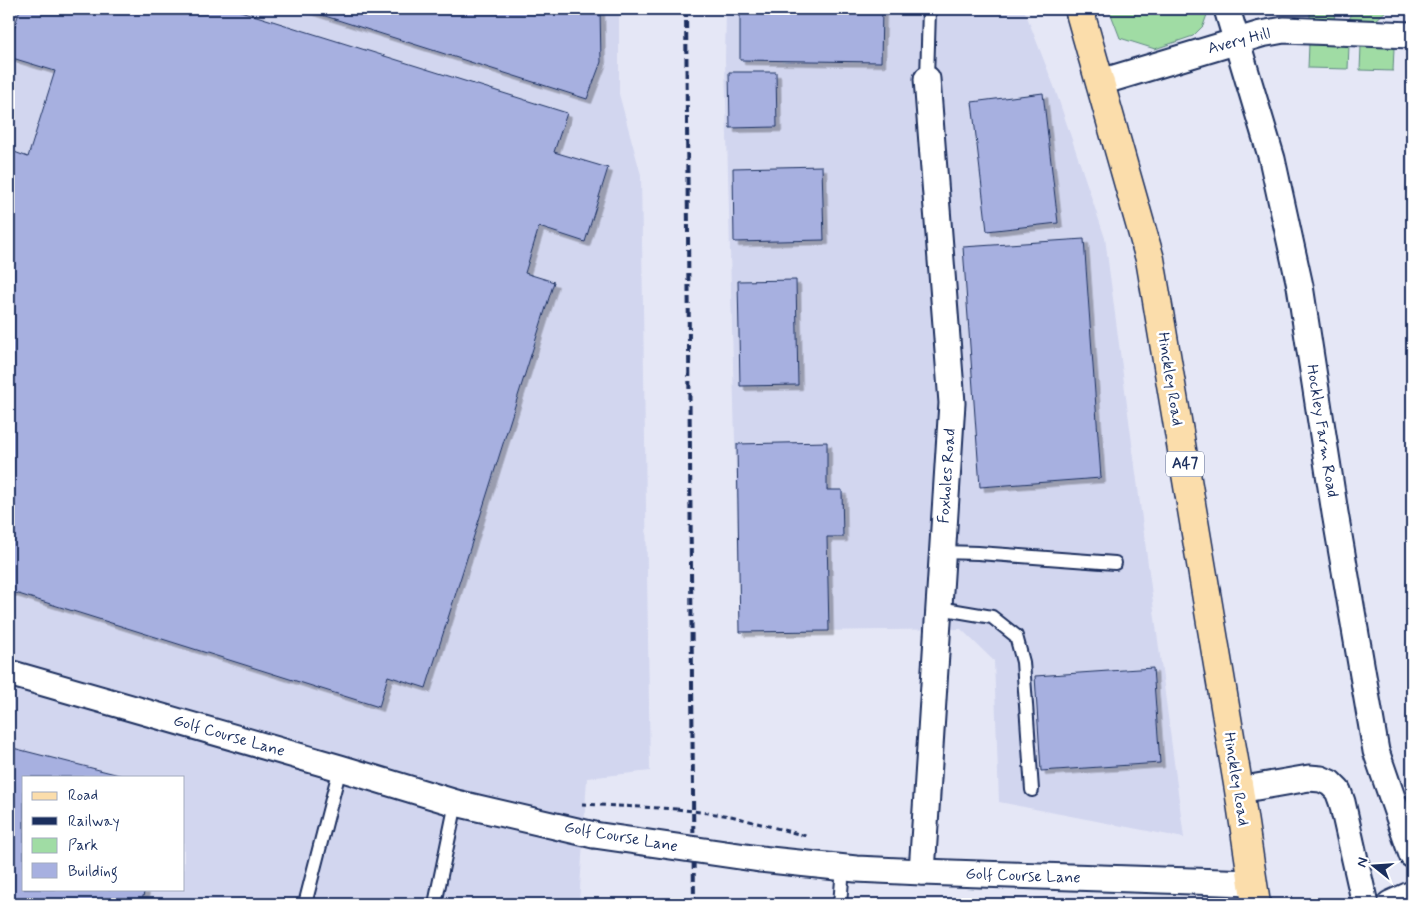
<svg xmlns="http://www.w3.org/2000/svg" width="1421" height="913" viewBox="0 0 1421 913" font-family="Mynerve,sans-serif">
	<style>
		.built { fill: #d2d6ef; fill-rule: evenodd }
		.green { fill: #a0dca4; stroke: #5e8681 }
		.building { fill: #a7b0e0; stroke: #1b2f5e; filter: url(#shadow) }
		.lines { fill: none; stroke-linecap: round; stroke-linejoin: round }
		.lane-casing { stroke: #1b2f5e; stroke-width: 16 }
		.street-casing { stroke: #1b2f5e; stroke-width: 29 }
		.primary-casing { stroke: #1b2f5e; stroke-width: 31 }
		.path { stroke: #1b2f5e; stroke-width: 3; stroke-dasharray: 5 4; stroke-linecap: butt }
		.lane { stroke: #fff; stroke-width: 12 }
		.street { stroke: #fff; stroke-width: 25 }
		.primary { stroke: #fbddab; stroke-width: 28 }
		.rail { stroke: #1b2f5e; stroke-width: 4; stroke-dasharray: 8 4; stroke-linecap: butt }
		.street-bridge-casing { stroke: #1b2f5e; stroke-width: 29; stroke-linecap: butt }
		.path-bridge { stroke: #1b2f5e; stroke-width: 3; stroke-dasharray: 5 4; stroke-linecap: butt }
		.street-bridge { stroke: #fff; stroke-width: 25 }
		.labels { text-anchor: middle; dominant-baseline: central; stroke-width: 5; stroke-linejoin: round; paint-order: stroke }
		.shield { fill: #fff; stroke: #5f6d8e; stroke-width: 1 }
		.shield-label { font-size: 15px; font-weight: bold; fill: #1b2f5e }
		.street-label { font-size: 16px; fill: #1b2f5e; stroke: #fff }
	</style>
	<defs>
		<filter id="shadow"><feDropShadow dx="4.5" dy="4.5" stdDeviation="0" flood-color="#0004"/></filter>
	</defs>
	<rect width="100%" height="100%" fill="#e5e7f6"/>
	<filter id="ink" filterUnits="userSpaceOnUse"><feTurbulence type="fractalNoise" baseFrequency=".02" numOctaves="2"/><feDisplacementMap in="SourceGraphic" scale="10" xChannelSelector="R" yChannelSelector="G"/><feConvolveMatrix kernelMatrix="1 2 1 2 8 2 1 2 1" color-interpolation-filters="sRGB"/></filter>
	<g filter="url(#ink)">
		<g class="built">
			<path d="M9 9H619V94L641 175 650 771 587 778 579 904H9ZM24 777H184V889H24Z"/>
			<path d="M726 9H1024L1055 89 1105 238 1184 838 999 802 994 661 961 629 740 632 725 60Z"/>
		</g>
		<g class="green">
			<path d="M1109 9H1209L1203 26 1193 36 1155 49 1120 38Z"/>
			<path d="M1310 9H1335L1334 22 1310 20Z"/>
			<path d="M1350 9H1388L1373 23 1350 22Z"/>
			<path d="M1309 44 1349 45 1348 69 1308 68Z"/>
			<path d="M1361 46 1394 48 1393 71 1360 70Z"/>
		</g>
		<g class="building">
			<path d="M20 9H234L567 113 554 152 608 168 585 242 539 227 525 273 554 282 426 688 388 676 379 707 9 591V150L28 157 55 71 9 57V45Z"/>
			<path d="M303 9H600L601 62 587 99Z"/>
			<path d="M740 9H882L881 62 740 60Z"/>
			<path d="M729 72H776L777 127 730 128Z"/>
			<path d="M1043 93 1058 223 987 231 972 102Z"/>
			<path d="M822 166 824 240 734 242 733 168Z"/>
			<path d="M1084 239 1101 478 980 487 963 247Z"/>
			<path d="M796 280 798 385 740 386 738 281Z"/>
			<path d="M827 442V490H842L843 537H827L829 631 740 632 737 444Z"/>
			<path d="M1153 668 1160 763 1041 771 1035 676Z"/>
			<path d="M9 747 127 777H24V889H145L141 904H9Z"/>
		</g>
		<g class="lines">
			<defs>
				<g id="lane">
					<path d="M927 79 929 9"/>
					<path d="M942 552 978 553 1115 563"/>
					<path d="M939 608 992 617 1016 636 1023 662 1032 790"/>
					<path d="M305 904 340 768"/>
					<path d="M435 904 456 803"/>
					<path d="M840 904 843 868"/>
				</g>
				<g id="street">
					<path d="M1227 9 1272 159 1300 286 1335 513 1376 751 1412 855"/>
					<path d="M1101 82 1261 34 1284 30 1412 35"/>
					<path d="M9 673 340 768 456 803 594 835"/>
					<path d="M1239 790 1309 778 1321 779 1330 783 1338 791 1342 802 1365 904"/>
					<path d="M760 859 856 869 922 872 1252 883"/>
					<path d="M922 872 952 403 927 79"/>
					<path d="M1390 904 1412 894"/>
				</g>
				<path id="primary" d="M1079 9 1150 259 1239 790 1256 904"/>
			</defs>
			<use href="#lane" class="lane-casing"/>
			<use href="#street" class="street-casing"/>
			<use href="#primary" class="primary-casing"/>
			<g class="path">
				<path d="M582 804 677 809"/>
				<path d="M731 816 806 836"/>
			</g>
			<use href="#lane" class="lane"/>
			<use href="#street" class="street"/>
			<use href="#primary" class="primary"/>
			<path class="rail" d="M686 9 694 904"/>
			<defs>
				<path id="street-bridge" d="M594 835 760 859"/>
			</defs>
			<use href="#street-bridge" class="street-bridge-casing"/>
			<path class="path-bridge" d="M677 809 731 816"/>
			<use href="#street-bridge" class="street-bridge"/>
		</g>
	</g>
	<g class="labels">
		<rect class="shield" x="1166" y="451.5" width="38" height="25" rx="4"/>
		<g class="shield-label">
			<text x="1185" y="464">A47</text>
		</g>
		<g class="street-label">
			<text transform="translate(1239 41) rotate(-15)">Avery Hill</text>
			<text transform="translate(1170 379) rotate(81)">Hinckley Road</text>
			<text transform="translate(1322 431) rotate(81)">Hockley Farm Road</text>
			<text transform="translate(947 476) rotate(-86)">Foxholes Road</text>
			<text transform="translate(229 736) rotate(16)">Golf Course Lane</text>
			<text transform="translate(1236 779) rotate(81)">Hinckley Road</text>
			<text transform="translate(621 837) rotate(10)">Golf Course Lane</text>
			<text transform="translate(1023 876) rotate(2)">Golf Course Lane</text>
		</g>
	</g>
	<rect width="1421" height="913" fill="none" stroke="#fff" stroke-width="30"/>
	<rect x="15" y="15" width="1391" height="883" fill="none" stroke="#1b2f5e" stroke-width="2" filter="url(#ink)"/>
	<rect x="22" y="776" width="162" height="115" fill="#ffffff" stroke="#a4acbf"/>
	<rect x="32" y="792" width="25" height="8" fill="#fbddab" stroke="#a4acbf"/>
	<text x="68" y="800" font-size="15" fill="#1b2f5e">Road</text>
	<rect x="32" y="817" width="25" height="8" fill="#1b2f5e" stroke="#a4acbf"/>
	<text x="68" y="826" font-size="15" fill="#1b2f5e">Railway</text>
	<rect x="32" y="838" width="25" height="15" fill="#a0dca4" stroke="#a4acbf"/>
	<text x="68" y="850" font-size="15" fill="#1b2f5e">Park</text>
	<rect x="32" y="863" width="25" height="15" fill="#a7b0e0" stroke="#a4acbf"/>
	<text x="68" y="876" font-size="15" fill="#1b2f5e">Building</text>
	<g transform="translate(1374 866) rotate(287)" stroke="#ffffff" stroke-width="4" paint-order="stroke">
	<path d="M0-4L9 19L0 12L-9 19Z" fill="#1b2f5e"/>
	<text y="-8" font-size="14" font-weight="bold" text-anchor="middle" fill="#1b2f5e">N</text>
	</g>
</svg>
